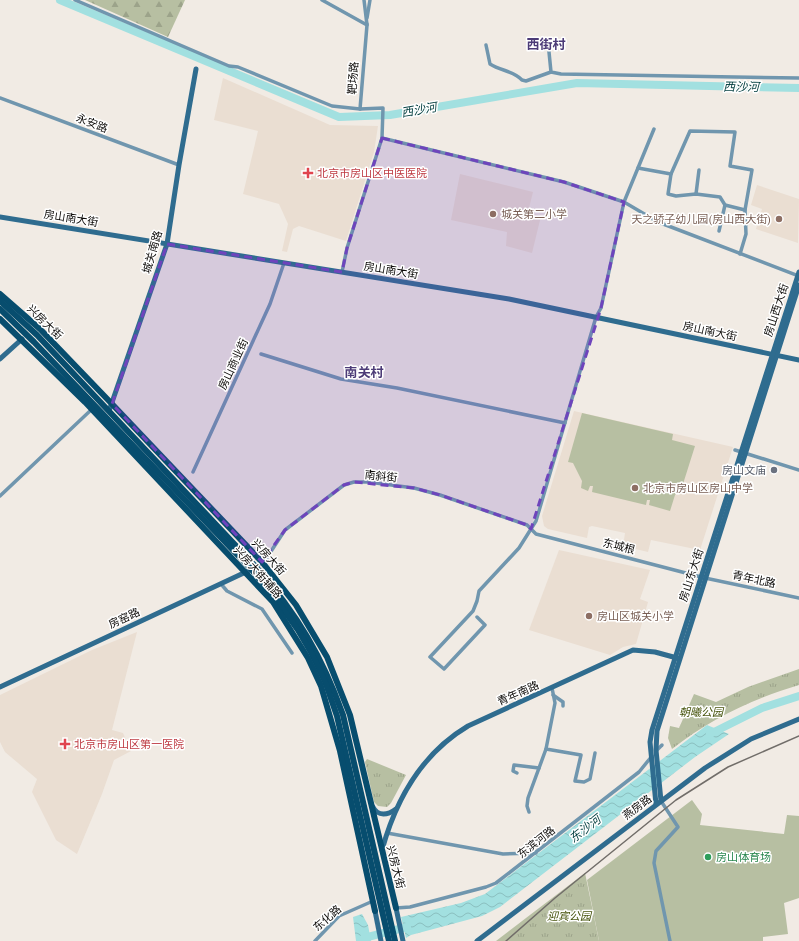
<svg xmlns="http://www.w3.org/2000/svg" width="799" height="941" viewBox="0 0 799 941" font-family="'Crimson Pro','Noto Sans SC',serif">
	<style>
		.built { fill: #eaded2 }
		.forest { fill: url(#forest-firs) }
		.park { fill: url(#park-tufts) }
		.garden { fill: #b7bfa2 }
		.water { fill: url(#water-waves) }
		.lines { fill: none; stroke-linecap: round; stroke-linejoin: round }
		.river { stroke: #a2e0e0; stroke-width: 8 }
		.street { stroke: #7096ae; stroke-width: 3.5 }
		.secondary { stroke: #2f6c8f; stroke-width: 5 }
		.primary { stroke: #074d6e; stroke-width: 6 }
		.rail { stroke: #716d69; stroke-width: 1.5 }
		.marked { fill: #6e44bc; fill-opacity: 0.2; stroke: #6e44bc; stroke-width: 3; stroke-dasharray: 8 5; stroke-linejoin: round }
		.health-dot { fill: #e0444e; stroke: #fff; stroke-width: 1.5 }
		.education-dot { fill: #8d6e63; stroke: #fff; stroke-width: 1.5 }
		.worship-dot { fill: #6b7280; stroke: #fff; stroke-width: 1.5 }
		.leisure-dot { fill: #2e9e5b; stroke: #fff; stroke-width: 1.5 }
		.labels { text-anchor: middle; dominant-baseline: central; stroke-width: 3; stroke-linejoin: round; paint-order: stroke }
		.street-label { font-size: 11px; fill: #0d0b09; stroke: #fff }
		.health-label { font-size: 11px; fill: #be3a42; stroke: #fff; text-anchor: start }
		.education-label { font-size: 11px; fill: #785e54; stroke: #fff; text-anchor: start }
		.worship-label { font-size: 11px; fill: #5b616d; stroke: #fff; text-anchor: end }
		.park-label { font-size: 11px; font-style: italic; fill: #47540d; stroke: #fff }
		.leisure-label { font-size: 11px; fill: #27864d; stroke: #fff; text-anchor: start }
		.water-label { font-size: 12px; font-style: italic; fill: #003d3e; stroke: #fff }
		.quarter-label { font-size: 13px; font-weight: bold; fill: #4c3b77; stroke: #fff }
	</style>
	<defs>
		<pattern id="forest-firs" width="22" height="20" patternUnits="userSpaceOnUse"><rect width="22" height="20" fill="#b7bfa2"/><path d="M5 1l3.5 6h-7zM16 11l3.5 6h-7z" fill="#9ca38a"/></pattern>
		<pattern id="park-tufts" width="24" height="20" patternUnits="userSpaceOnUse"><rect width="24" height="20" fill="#b7bfa2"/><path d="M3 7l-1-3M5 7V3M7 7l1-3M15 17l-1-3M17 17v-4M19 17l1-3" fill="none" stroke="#9ca38a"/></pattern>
		<pattern id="water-waves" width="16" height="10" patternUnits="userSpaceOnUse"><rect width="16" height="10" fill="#a2e0e0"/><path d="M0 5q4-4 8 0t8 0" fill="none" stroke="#8abfbf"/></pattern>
	</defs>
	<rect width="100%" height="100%" fill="#f1ebe4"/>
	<g class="built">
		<path d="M223 78 330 125 378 126 374 152 346 241 299 226 293 229 287 252 282 251 288 224 279 204 243 194 258 131 214 120Z"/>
		<path d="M460 174 533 192 528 212 541 216 532 253 506 246 507 232 451 220Z"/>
		<path d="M757 185 799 199 798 243 756 229 762 209 751 205Z"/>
		<path d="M574 411 733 447 700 550 651 540 648 552 623 546 625 533 592 526 589 527 587 538 548 529 544 526 542 516Z"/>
		<path d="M559 550 650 570 640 599 648 602 636 644 623 647 610 655 529 630Z"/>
		<path d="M137 632 112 730 123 733 131 751 114 760 102 794 77 854 56 840 32 792 37 779 5 752 0 742V695L92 650Z"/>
	</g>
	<path class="forest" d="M85 0H185L168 37Z"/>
	<g class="park">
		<path d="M799 669V685C752 699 710 719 672 749L668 738 670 726 679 728 694 694 716 702 748 687Z"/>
		<path d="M367 759 406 775 391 803 387 807 378 806 374 802 365 762Z"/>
		<path d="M585 873 599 941H496Z"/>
	</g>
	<g class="garden">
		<path d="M582 413 673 434 672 440 695 446 683 484 675 495 670 511 649 505 650 500H647L646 505 592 492 593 486H590L588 491 581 488 582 481 573 463 568 462Z"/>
		<path d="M692 800 702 814 700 825 784 834 787 815 799 816V898L784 903 788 934 763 937V941H599L587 880Z"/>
	</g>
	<g class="water">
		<path d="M707 725 729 734 695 757 500 907 482 916 411 935 406 938 401 917 461 903 485 894Z"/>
		<path d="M362 914 368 925 371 941H356L353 917Z"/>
	</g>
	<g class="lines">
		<g class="river">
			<path d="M60 0 339 117 390 115 577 83 799 88"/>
			<path d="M710 734 762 708 799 696"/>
			<path d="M364 941V938L407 927"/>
		</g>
		<g class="street">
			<path d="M75 0 229 66 238 67 332 106 360 109"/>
			<path d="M322 0 367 25V24"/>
			<path d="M367 18 370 0"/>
			<path d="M486 45 490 64C501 71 514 71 522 80L526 81 551 72"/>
			<path d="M549 52 551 72 561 74 799 78"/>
			<path d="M0 98 179 165"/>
			<path d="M382 138 564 182 624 202 658 222 799 276"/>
			<path d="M638 168 671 174 690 131 735 132 730 166 752 170 745 210 746 234 740 254"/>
			<path d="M671 174 668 194 676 196 696 194 720 197 725 205 745 210"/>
			<path d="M696 194 699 170"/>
			<path d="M719 231 725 205"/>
			<path d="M342 272 347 248 382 138 383 108 360 109 367 25 364 0"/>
			<path d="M261 354 341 379 397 388 565 423"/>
			<path d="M735 450 799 470"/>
			<path d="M193 472 270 304 284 263"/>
			<path d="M0 496 91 410"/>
			<path d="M256 567 266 559 285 530 344 485 354 482H368L414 488 440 495 527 525 536 534 705 578 799 598"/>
			<path d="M221 584 227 591 262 609 292 653"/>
			<path d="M477 617 485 625 444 669 430 657 473 611 477 601 479 591 519 548 536 521 596 317 601 308 624 202 654 129"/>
			<path d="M552 688 555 703 546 749 581 755 575 781 584 782 590 779 595 753"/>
			<path d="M553 695 563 702V706"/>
			<path d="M656 751 662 745"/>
			<path d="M517 773 513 771 514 765 539 768"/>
			<path d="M661 801 678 827 656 851 654 863 670 941"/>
			<path d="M529 812 527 806 528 798 546 749"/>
			<path d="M387 833 503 854 536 853"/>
			<path d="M396 908 410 907 486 887 496 883 639 772 652 756"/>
			<path d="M315 941 339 916 373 901"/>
		</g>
		<g class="secondary">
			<path d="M0 217 509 299 799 360"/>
			<path d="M0 359 22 339"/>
			<path d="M109 411 167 244 179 165 196 69"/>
			<path d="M0 687 248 571"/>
			<path d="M661 801 656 750 657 731 799 285"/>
			<path d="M656 804 650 742 652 730 799 272"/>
			<path d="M373 807C378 817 388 815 396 809"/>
			<path d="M382 850C396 799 421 754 468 726L633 650 655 652 677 658"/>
			<path d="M396 908 403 941"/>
			<path d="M375 911 381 941"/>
			<path d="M477 941 705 768 751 739 799 719"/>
		</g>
		<g class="primary">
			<path d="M0 294 40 329 112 404 262 562 296 605 327 657 350 715 396 908"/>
			<path d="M0 301 37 335 256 567C297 614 322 656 343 715L395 941"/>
			<path d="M0 309 34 342 252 570 276 599 298 630 312 654 326 684 337 716 389 941"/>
			<path d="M0 319 85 402 273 602 308 658 321 686 340 751 375 911"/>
		</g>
		<path class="rail" d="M506 941 555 898 676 800 728 767 799 736"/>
	</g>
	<path class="marked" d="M382 138 564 182 624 202 601 308 531 529 527 525 440 495 414 488 354 482 344 485 285 530 262 562 112 404 167 244 342 272 347 248Z"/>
	<g class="health-dot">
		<path d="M306 167h4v4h4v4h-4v4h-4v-4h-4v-4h4z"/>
		<path d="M63 738h4v4h4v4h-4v4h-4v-4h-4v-4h4z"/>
	</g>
	<g class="education-dot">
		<circle cx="493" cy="214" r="4"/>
		<circle cx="779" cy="219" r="4"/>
		<circle cx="635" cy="488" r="4"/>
		<circle cx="589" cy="616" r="4"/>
	</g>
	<circle class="worship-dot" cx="774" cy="470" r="4"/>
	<circle class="leisure-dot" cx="708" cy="857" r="4"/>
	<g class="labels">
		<g class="street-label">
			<text transform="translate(353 78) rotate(-86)">靶场路</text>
			<text transform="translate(92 123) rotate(21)">永安路</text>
			<text transform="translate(71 218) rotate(9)">房山南大街</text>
			<text transform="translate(152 252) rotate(-74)">城关南路</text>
			<text transform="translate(391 270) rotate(9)">房山南大街</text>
			<text transform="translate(776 310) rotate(-72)">房山西大街</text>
			<text transform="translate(45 322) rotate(44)">兴房大街</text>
			<text transform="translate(710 331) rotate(12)">房山南大街</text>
			<text transform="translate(233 364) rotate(-65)">房山商业街</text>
			<text transform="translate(381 476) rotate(6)">南斜街</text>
			<text transform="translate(619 546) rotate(14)">东城根</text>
			<text transform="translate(269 557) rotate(48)">兴房大街</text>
			<text transform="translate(258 572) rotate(48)">兴房大街辅路</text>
			<text transform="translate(691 575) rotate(-72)">房山东大街</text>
			<text transform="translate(754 579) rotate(12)">青年北路</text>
			<text transform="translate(124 618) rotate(-25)">房窑路</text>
			<text transform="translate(518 693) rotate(-24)">青年南路</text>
			<text transform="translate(637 807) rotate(-37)">燕房路</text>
			<text transform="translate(536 842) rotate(-38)">东滨河路</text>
			<text transform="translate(396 867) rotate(76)">兴房大街</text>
			<text transform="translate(327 918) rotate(-41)">东化路</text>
		</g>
		<g class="health-label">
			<text x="317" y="173">北京市房山区中医医院</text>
			<text x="74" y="744">北京市房山区第一医院</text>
		</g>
		<g class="education-label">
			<text x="501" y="214">城关第二小学</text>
			<text x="771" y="219" text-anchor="end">天之骄子幼儿园(房山西大街)</text>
			<text x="643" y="488">北京市房山区房山中学</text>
			<text x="597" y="616">房山区城关小学</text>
		</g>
		<g class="worship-label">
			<text x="766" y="470">房山文庙</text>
		</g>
		<g class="park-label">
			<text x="701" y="712">朝曦公园</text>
			<text x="569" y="916">迎宾公园</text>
		</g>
		<g class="leisure-label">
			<text x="716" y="857">房山体育场</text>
		</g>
		<g class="water-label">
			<text transform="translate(741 87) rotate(1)">西沙河</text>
			<text transform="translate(419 110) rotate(-10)">西沙河</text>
			<text transform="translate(585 829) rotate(-38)">东沙河</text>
		</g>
		<g class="quarter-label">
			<text x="546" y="44">西街村</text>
			<text x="364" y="372">南关村</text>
		</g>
	</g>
</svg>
